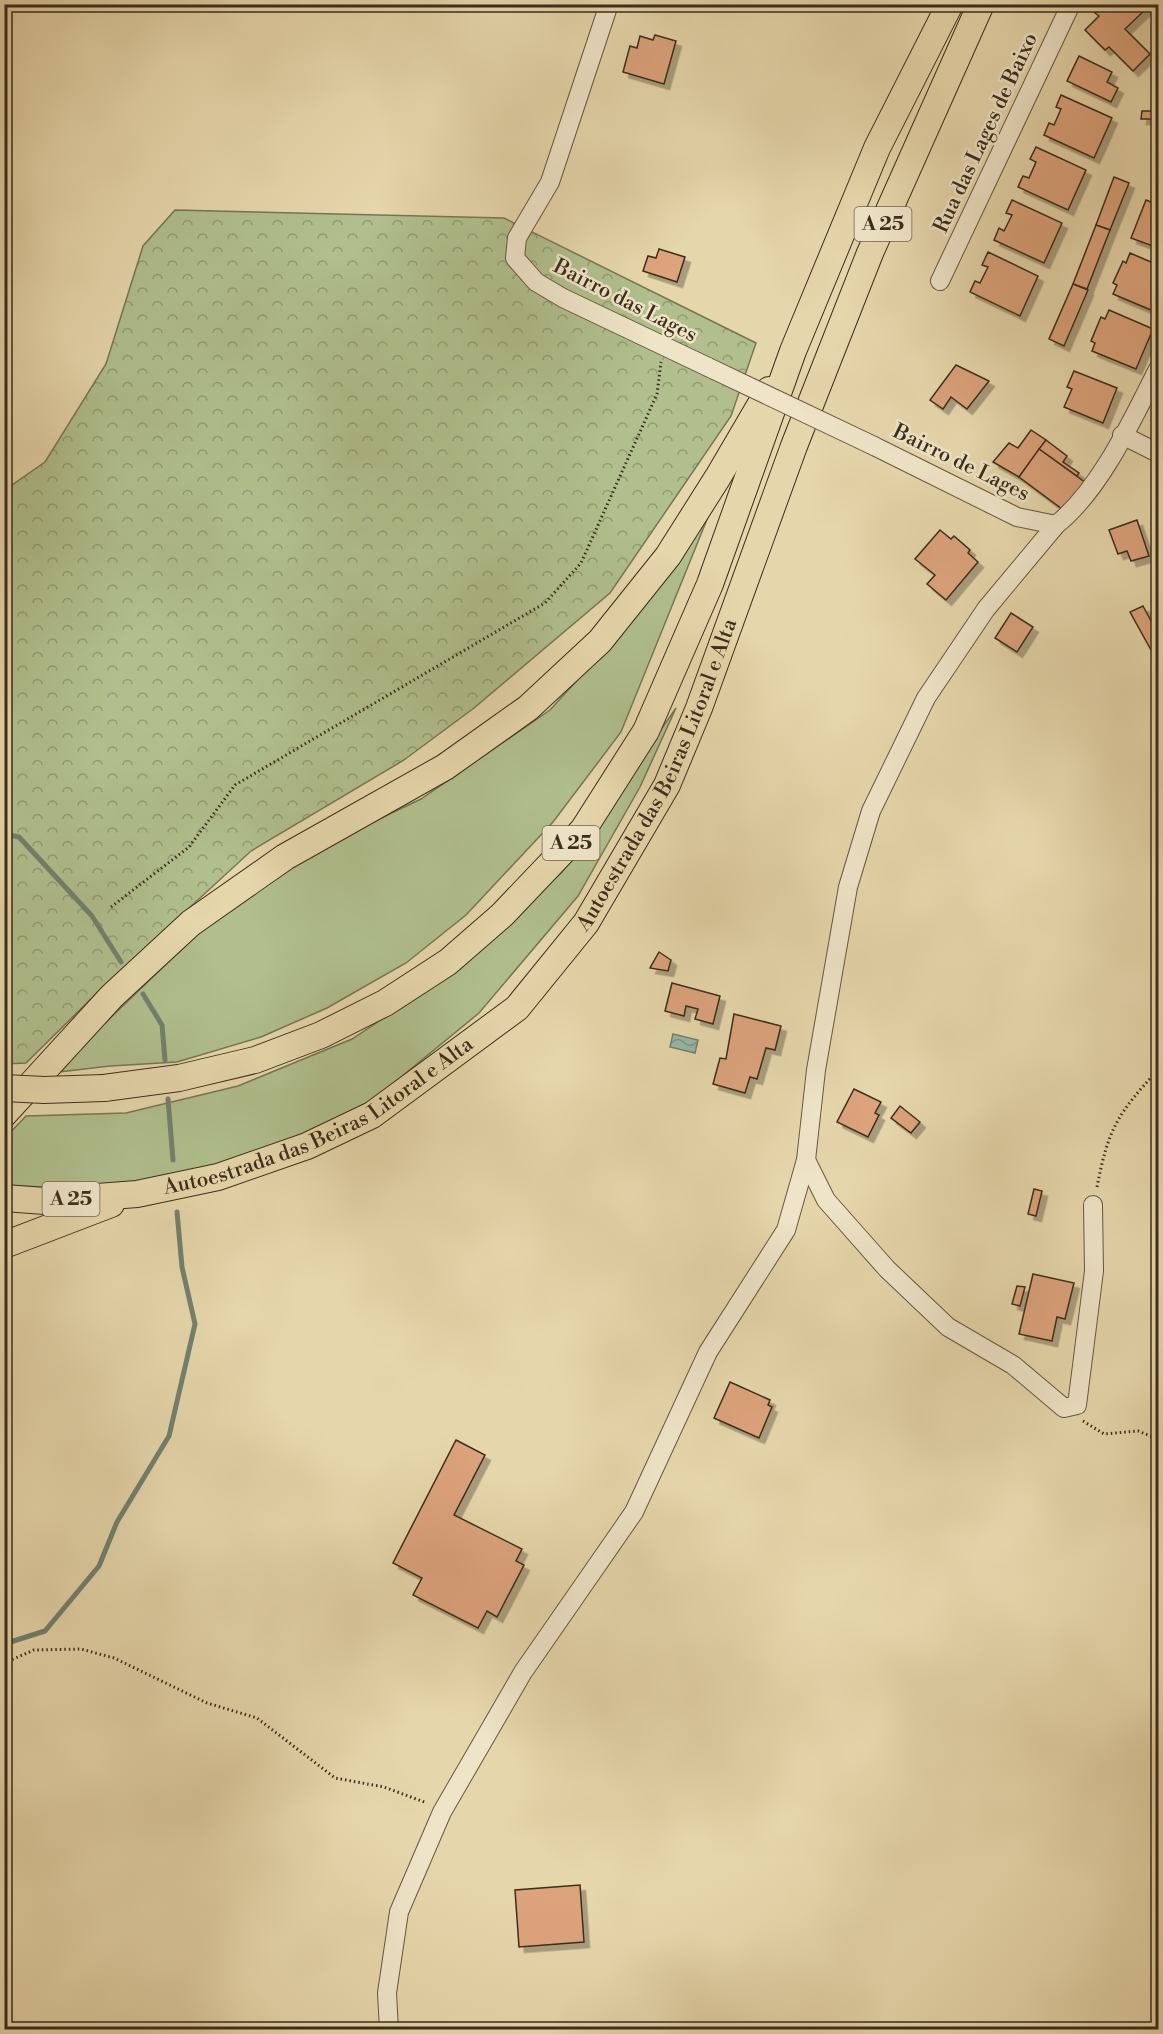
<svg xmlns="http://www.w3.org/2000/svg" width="1163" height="2034" viewBox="0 0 1163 2034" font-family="'Libre Bodoni',serif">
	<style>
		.green { fill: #b0bf8d; stroke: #767654; stroke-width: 1.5 }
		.forest { fill: url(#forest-crowns); stroke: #767654; stroke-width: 1.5 }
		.water { fill: url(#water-waves); stroke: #72816f; stroke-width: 1.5 }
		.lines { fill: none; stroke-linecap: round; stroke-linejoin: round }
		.stream { stroke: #72816f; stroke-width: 5 }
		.building { fill: #dda37c; stroke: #3b2d1a; stroke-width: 1.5; filter: url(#shadow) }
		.minor-casing { stroke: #66573e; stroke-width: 20 }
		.highway-casing { stroke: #3b2d1a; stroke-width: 28 }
		.path { stroke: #3b2d1a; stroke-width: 3; stroke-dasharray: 1.5 3; stroke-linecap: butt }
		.minor { stroke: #efe4c8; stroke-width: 18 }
		.highway { stroke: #e6d6ab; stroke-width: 26 }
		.minor-bridge-casing { stroke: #66573e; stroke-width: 20; stroke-linecap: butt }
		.highway-bridge-casing { stroke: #3b2d1a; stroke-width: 28; stroke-linecap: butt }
		.minor-bridge { stroke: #efe4c8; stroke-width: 18 }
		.highway-bridge { stroke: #e6d6ab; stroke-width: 26 }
		.labels { text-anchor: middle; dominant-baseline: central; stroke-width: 5; stroke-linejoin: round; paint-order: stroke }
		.shield { fill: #efe4c8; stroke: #71644e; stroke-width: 1.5 }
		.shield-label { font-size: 20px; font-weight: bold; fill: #3b2d1a }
		.street-label { font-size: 21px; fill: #3b2d1a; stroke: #efe4c8 }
	</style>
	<defs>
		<pattern id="forest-crowns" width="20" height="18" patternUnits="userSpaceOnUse" patternTransform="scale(1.5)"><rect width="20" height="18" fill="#b0bf8d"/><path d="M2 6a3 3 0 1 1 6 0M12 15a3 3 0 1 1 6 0" fill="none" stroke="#909c72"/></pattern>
		<pattern id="water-waves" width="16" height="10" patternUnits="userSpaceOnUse" patternTransform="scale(1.5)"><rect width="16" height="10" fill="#96b9a7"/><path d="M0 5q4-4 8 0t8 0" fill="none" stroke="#7c9787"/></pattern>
		<filter id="shadow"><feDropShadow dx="5.5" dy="5.5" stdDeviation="0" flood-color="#0004"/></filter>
	</defs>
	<rect width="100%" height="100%" fill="#e6d6ab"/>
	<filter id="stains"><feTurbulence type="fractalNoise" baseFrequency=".00333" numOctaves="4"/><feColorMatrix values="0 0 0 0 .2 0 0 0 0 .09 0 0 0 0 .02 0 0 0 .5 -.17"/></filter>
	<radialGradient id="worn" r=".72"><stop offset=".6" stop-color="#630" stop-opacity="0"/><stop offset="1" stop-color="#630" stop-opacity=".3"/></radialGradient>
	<g class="green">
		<path d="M712 507 621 732 553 822 466 915 406 963 327 1008 261 1037 177 1062 110 1066 59 1072 102 1026 209 923 285 870 358 829 421 799 550 710 603 652Z"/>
		<path d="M676 708 640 787 578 896 479 1013 373 1100 289 1141 225 1163 148 1181 91 1190 5 1185 4 1139 26 1116 126 1113 238 1086 352 1039 450 974 562 872Z"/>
	</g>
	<path class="forest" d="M175 210 504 218 756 343 731 416 610 593 474 708 404 760 251 851 100 990 26 1063 5 1064V490L45 462 106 364 143 246Z"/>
	<path class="water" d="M673 1034 698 1040 695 1053 670 1047Z"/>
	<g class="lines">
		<g class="stream">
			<path d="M4 834 19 837 92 916 121 962"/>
			<path d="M143 994 162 1025 165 1060"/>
			<path d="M168 1099 173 1160"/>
			<path d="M4 1644 45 1631 99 1566 117 1522 169 1436 195 1324 182 1267 177 1212"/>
		</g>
	</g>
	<g class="building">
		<path d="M1104 4H1143L1147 8 1125 29 1150 54 1133 71 1109 47 1105 50 1085 30 1099 16 1095 13Z"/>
		<path d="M655 35 676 41 664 84 623 72 630 46 637 48 640 36 653 40Z"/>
		<path d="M1079 56 1112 72 1107 82 1118 88 1111 102 1067 81Z"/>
		<path d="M1061 95 1112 118 1094 158 1044 135 1049 123 1054 125 1061 109 1056 107Z"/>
		<path d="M1142 111H1158V119H1141Z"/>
		<path d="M1036 147 1086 170 1068 210 1018 187 1023 176 1029 178 1036 162 1030 159Z"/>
		<path d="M1157 147 1158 148V181H1154Z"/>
		<path d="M1114 177 1129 183 1110 230 1096 225Z"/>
		<path d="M1012 200 1062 223 1044 263 994 240 999 228 1004 231 1012 215 1006 213Z"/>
		<path d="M1146 200 1158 205V248L1131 238Z"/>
		<path d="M1096 225 1110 230 1087 289 1073 284Z"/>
		<path d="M659 249 685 257 677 282 643 271 648 256 656 258Z"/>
		<path d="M988 252 1038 276 1020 316 970 292 975 281 980 283 988 267 982 265Z"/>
		<path d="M1130 253 1158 265V313L1113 294 1117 285 1113 283 1123 261 1126 263Z"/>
		<path d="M1073 284 1088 290 1064 346 1049 339Z"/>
		<path d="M1109 310 1153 329 1136 369 1092 351 1095 343 1091 341 1101 317 1105 319Z"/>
		<path d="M956 365 989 381 967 409 951 397 943 409 930 400Z"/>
		<path d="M1074 371 1117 388 1103 423 1064 407 1072 389 1067 387Z"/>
		<path d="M1031 430 1046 440 1019 477 993 462 1009 443 1018 448Z"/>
		<path d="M1046 440 1067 456 1063 462 1079 473 1077 476 1039 449Z"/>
		<path d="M1039 449 1086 483 1066 512 1019 477Z"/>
		<path d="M1137 520 1149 556 1131 561 1127 551 1118 554 1109 530Z"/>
		<path d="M940 530 951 539 954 536 970 550 968 553 978 562 946 600 927 584 935 575 915 559Z"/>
		<path d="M1143 606 1158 634V646L1151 650 1130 612Z"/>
		<path d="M1011 613 1033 627 1017 652 995 638Z"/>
		<path d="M659 952 671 960 668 971 650 968Z"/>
		<path d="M672 983 720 996 713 1024 695 1019 698 1009 686 1006 684 1016 665 1011Z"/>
		<path d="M734 1014 781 1026 775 1050 766 1048 757 1079 750 1077 745 1093 713 1084 720 1058 726 1059Z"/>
		<path d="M854 1089 881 1102 875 1113 879 1115 868 1137 837 1122Z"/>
		<path d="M900 1106 920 1122 911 1133 891 1118Z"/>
		<path d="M1034 1189 1042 1191 1036 1216 1028 1214Z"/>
		<path d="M1033 1274 1074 1283 1065 1319 1057 1317 1052 1341 1019 1334Z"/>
		<path d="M1017 1286 1025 1287 1020 1306 1012 1304Z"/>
		<path d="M730 1382 770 1400 768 1405 772 1407 759 1438 714 1418Z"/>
		<path d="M456 1440 485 1455 454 1515 522 1549 516 1561 524 1565 497 1617 487 1611 478 1628 413 1595 422 1578 393 1563Z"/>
		<path d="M580 1885 584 1942 519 1947 515 1890Z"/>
	</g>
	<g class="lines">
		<defs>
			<g id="minor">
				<path d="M609 4 550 182 517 238 515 258 536 282 563 298 708 367"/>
				<path d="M940 281 1071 4"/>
				<path d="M1122 435 1158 453"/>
				<path d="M874 446 1017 517 1056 525C1101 489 1132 420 1158 369"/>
				<path d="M806 1160 826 1200 887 1269 948 1327 1013 1365 1064 1408 1077 1405 1094 1271 1093 1205"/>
				<path d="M389 2030 387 1993 399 1912 442 1812 523 1672 634 1512 708 1352 786 1230 806 1160 816 1070 848 887 871 811 926 698 986 609 1056 525"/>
			</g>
			<g id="highway">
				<path d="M104 1088 179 1078 255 1060 321 1035 385 1003 448 962 502 915 583 830 646 731 710 584 793 351 877 148 950 4"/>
				<path d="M4 1114 112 996 191 923 285 857 445 767 528 708 600 641 668 556 718 477 769 390"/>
				<path id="s1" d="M4 1198 45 1201 137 1194 218 1177 307 1146 372 1115 517 1008 586 923 667 785 699 708 794 446 870 253 981 4"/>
				<path d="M4 1245 111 1204"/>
			</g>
		</defs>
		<use href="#minor" class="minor-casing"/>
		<use href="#highway" class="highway-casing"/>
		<g class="path">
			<path d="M111 907 189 847 235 785 545 603 581 563 657 394 661 362"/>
			<path d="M1097 1187C1108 1129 1118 1113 1158 1070"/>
			<path d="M1083 1421 1104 1434 1138 1431 1158 1439"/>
			<path d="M4 1663 34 1650 81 1649 114 1658 207 1703 257 1718 335 1778 384 1787 427 1803"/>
		</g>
		<use href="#minor" class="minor"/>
		<use href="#highway" class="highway"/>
		<defs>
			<path id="minor-bridge" d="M708 367 874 446"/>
			<path id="highway-bridge" d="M4 1088 44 1090 104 1088"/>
		</defs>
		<use href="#minor-bridge" class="minor-bridge-casing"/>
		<use href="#highway-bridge" class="highway-bridge-casing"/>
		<use href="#minor-bridge" class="minor-bridge"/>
		<use href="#highway-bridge" class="highway-bridge"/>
	</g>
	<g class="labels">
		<g class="shield">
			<rect x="854.5" y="207" width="57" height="34" rx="4.5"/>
			<rect x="542.5" y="826" width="57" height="34" rx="4.5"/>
			<rect x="42.5" y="1182" width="57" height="34" rx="4.5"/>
		</g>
		<g class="shield-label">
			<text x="883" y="224">A 25</text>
			<text x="571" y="843">A 25</text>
			<text x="71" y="1199">A 25</text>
		</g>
		<g class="street-label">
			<text transform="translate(986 133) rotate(-65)">Rua das Lages de Baixo</text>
			<text transform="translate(625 301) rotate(27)">Bairro das Lages</text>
			<text transform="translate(961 463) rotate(26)">Bairro de Lages</text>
			<text stroke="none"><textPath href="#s1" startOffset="837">Autoestrada das Beiras Litoral e Alta</textPath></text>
			<text stroke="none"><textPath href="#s1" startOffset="333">Autoestrada das Beiras Litoral e Alta</textPath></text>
		</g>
	</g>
	<rect width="1163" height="2034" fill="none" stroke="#e6d6ab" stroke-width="24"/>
	<rect x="6" y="6" width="1151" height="2022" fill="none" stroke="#3b2d1a" stroke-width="3"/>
	<rect x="12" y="12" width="1139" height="2010" fill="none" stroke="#3b2d1a" stroke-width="1.5"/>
	<rect width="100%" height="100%" filter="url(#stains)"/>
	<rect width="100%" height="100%" fill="url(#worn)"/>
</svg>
